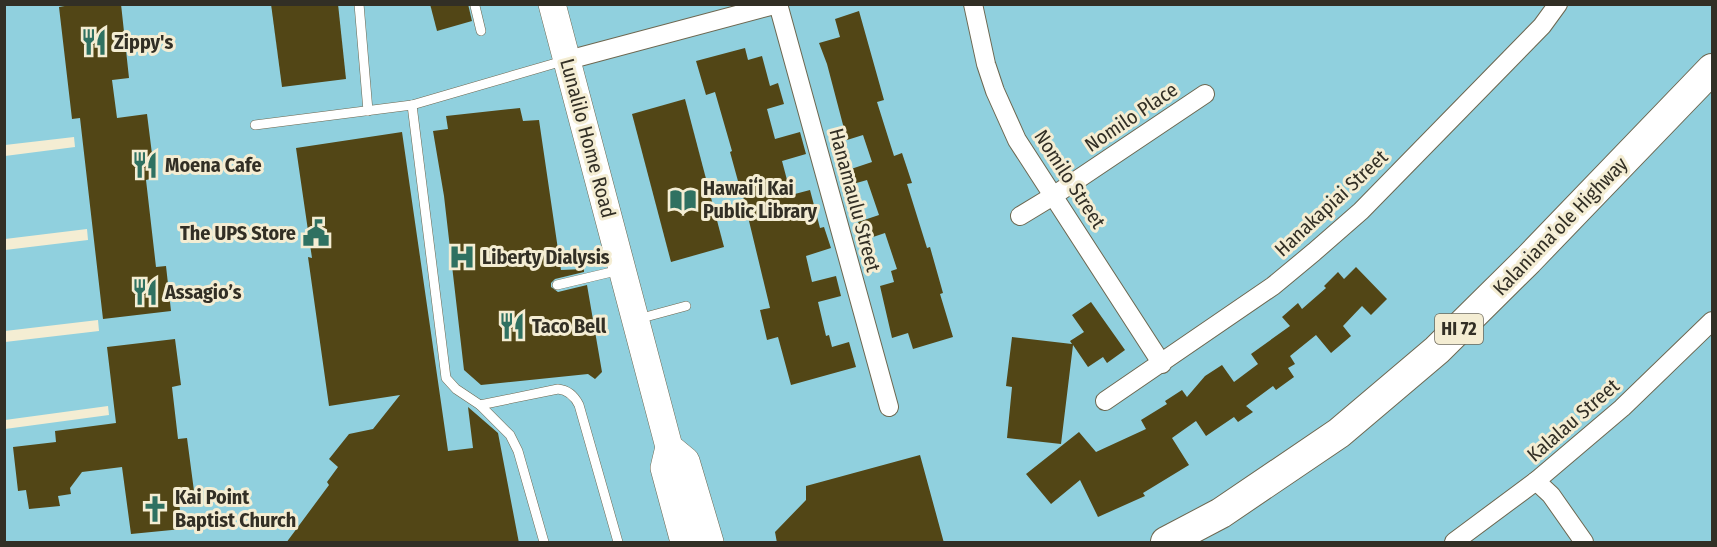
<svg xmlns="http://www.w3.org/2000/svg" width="1717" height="547" viewBox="0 0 1717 547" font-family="'Fira Sans Condensed',sans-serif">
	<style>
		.water { fill: #90d0de }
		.pier { fill: #f4edd3 }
		.building { fill: #524616 }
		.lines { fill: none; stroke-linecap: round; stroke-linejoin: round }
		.lane-casing { stroke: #6d6750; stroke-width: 10 }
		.street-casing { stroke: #6d6750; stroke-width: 20 }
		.secondary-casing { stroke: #6d6750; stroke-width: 28 }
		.primary-casing { stroke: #6d6750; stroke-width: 32 }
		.lane { stroke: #fff; stroke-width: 9 }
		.street { stroke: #fff; stroke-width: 18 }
		.secondary { stroke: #fff; stroke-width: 27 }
		.primary { stroke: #fff; stroke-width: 30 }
		.labels { text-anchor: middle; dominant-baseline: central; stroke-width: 6; stroke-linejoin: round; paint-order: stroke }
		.shield { fill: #f4edd3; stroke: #6c6859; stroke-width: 1.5 }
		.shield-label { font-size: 18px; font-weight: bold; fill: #322f25 }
		.poi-label { font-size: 20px; font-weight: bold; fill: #322f25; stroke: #f4edd3; text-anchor: start }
		.street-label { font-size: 20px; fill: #322f25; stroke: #f4edd3 }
	</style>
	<rect width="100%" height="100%" fill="#f4edd3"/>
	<path class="water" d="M4 5H1712V542H5Z"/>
	<g class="pier">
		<path d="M74 137 75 147 5 156V145Z"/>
		<path d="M87 229 88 240 5 250V239Z"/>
		<path d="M98 320 99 331 5 342V331Z"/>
		<path d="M108 406 109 415 5 429V420Z"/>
	</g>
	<g class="building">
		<path d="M76 4H121L129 78 112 80 117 118 147 114 155 178 146 180 156 267 166 266 171 311 103 319 80 118 72 119 59 7Z"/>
		<path d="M271 4H338L346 79 282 87Z"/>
		<path d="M430 4H468L472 21 437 31Z"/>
		<path d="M859 11 884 100 877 102 894 156 902 153 912 183 907 184 927 248 930 247 943 293 940 294 953 337 913 349 908 333 892 338 880 286 894 282 891 271 897 269 885 233 864 240 858 222 879 215 867 180 853 184 848 170 872 162 863 135 847 140 827 64 819 43 840 37 835 19Z"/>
		<path d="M745 48 748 60 762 56 770 86 778 83 784 104 767 109 775 139 800 132 806 154 782 161 791 195 810 190 820 228 824 227 831 248 806 256 812 282 836 276 841 296 818 302 826 336 829 335 832 347 849 342 856 367 791 385 778 337 767 340 760 310 770 308 742 192H741L730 152 732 151 715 92 706 95 696 61Z"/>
		<path d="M685 99 724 247 671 262 632 114Z"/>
		<path d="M520 108 523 121 539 120 561 270 584 269V272L555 279 551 283V287L558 292 587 285 602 372 595 379 588 374 481 385 464 370 444 196 433 131 448 129 446 116Z"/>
		<path d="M402 132 448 451 473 448 468 407 498 433 519 543H286L329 485 327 482 338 467 329 459 349 434 373 429 400 395 329 406 308 257 312 258 296 148Z"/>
		<path d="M1356 267 1387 299 1371 315 1362 306 1343 326 1351 336 1331 353 1316 335 1290 356 1295 364 1288 368 1294 377 1276 390 1273 386 1246 406 1253 412 1238 422 1234 417 1206 436 1196 421 1172 438 1189 465 1143 493 1145 496 1098 517 1080 480 1051 504 1026 474 1079 432 1096 452 1146 429 1141 420 1167 404 1165 401 1182 390 1187 397 1205 376 1222 365 1234 382 1258 364 1251 354 1290 326 1282 317 1298 303 1302 309 1326 288 1324 286 1338 272 1344 279Z"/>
		<path d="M1091 302 1125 350 1107 363 1103 357 1088 367 1073 345 1061 444 1007 438 1012 387 1006 386 1012 337 1072 344 1070 341 1084 332 1072 315Z"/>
		<path d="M175 339 181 385 172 387 178 439 187 438 194 491 178 492 182 529 131 534 122 467 82 472 70 488 71 494 58 496 60 506 29 509 26 490 18 491 13 447 56 442 55 431 116 423 107 347Z"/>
		<path d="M920 455 944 543H777L775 532 806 500V486Z"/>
	</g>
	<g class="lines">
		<defs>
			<g id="lane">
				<path d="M359 4 368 111"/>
				<path d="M475 6 481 31"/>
				<path d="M412 105 446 378 456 389 480 405 510 435 518 451 544 542"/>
				<path d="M255 125 412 105 563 61"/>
				<path d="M557 285 620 270"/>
				<path d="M638 319 686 306"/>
				<path d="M480 405 558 389C568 390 575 397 579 405L618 542"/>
			</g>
			<g id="street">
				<path d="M778 4 889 407"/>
				<path d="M973 4 986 64 995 91 1017 140 1162 364"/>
				<path d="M568 60 778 4"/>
				<path d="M1020 216 1053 196 1205 94"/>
				<path d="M1105 401 1273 286 1314 252 1361 211 1542 26 1558 4"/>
				<path d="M1536 481 1551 495 1584 542"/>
				<path d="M1454 542 1536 481 1622 408 1712 321"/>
			</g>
			<g id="secondary">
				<path d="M552 4 669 447 664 468 684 542"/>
				<path d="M669 447 686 461 710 542"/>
			</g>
			<path id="primary" d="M1166 542 1221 513 1339 433 1437 350 1528 260 1712 69"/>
		</defs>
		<use href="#lane" class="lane-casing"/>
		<use href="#street" class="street-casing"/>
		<use href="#secondary" class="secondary-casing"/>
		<use href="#primary" class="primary-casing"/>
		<use href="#lane" class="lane"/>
		<use href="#street" class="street"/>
		<use href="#secondary" class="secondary"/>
		<use href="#primary" class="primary"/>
	</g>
	<defs>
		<symbol id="restaurant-bare" viewBox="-9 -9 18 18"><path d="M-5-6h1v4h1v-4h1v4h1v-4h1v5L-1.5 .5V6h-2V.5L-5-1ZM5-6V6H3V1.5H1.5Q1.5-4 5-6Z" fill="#2f7161" stroke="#f4edd3" stroke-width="2.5" paint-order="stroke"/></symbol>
		<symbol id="library-bare" viewBox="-9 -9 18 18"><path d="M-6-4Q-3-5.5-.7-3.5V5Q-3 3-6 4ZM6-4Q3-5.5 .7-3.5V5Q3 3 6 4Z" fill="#2f7161" stroke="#f4edd3" stroke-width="2.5" paint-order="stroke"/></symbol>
		<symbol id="civic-bare" viewBox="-9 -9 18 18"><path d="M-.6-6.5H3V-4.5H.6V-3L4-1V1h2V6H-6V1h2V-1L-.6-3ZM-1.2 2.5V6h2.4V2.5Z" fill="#2f7161" stroke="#f4edd3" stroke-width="2.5" paint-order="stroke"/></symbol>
		<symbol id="hospital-bare" viewBox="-9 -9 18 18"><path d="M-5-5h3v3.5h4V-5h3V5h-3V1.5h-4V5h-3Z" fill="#2f7161" stroke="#f4edd3" stroke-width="2.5" paint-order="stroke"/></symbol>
		<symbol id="church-bare" viewBox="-9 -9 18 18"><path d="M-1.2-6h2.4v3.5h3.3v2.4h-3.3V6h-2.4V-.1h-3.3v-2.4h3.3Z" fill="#2f7161" stroke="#f4edd3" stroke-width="2.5" paint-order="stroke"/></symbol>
	</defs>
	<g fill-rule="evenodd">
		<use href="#restaurant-bare" x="75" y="23" width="38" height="38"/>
		<use href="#restaurant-bare" x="126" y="146" width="38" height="38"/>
		<use href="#library-bare" x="664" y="181" width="38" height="38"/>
		<use href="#civic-bare" x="297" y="214" width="38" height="38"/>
		<use href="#hospital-bare" x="443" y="238" width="38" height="38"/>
		<use href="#restaurant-bare" x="126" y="273" width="38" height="38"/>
		<use href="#restaurant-bare" x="493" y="307" width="38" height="38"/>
		<use href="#church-bare" x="136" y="490" width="38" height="38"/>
	</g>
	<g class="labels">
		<rect class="shield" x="1435" y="314" width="48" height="30" rx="4.5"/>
		<g class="shield-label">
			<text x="1459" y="329">HI 72</text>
		</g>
		<g class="poi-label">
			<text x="114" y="42">Zippy's</text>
			<text x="165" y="165">Moena Cafe</text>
			<text x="703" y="188">Hawaiʻi Kai<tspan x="703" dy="23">Public Library</tspan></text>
			<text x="296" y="233" text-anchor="end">The UPS Store</text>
			<text x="482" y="257">Liberty Dialysis</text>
			<text x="165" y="292">Assagio’s</text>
			<text x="532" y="326">Taco Bell</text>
			<text x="175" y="497">Kai Point<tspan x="175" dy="23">Baptist Church</tspan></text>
		</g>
		<g class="street-label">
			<text transform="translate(1131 117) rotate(-34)">Nomilo Place</text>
			<text transform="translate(588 138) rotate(75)">Lunalilo Home Road</text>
			<text transform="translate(1070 179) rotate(57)">Nomilo Street</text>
			<text transform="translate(855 200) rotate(75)">Hanamaulu Street</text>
			<text transform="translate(1331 203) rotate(-43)">Hanakapiai Street</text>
			<text transform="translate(1560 226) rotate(-46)">Kalaniana’ole Highway</text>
			<text transform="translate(1573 420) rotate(-41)">Kalalau Street</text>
		</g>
	</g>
	<rect width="1717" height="547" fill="none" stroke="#322f25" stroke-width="12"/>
</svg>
